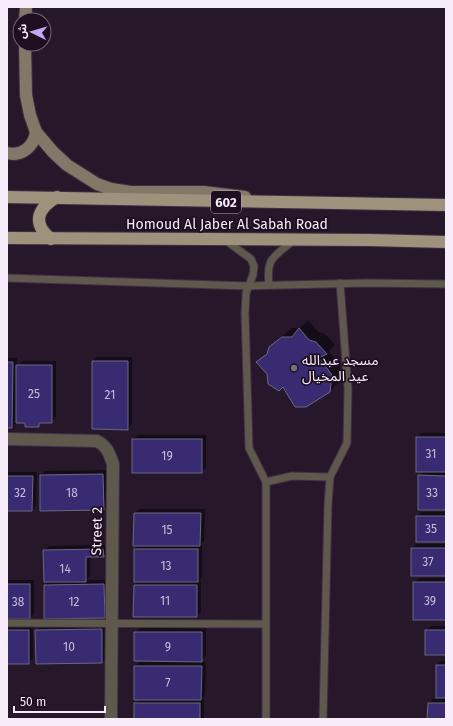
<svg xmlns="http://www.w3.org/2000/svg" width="453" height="726" viewBox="0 0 453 726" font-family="'Fira Sans','Noto Sans Arabic',sans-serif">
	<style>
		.shadow { fill: #0007 }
		.building { fill: #392b71; stroke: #6a6983 }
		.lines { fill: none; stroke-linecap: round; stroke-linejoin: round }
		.lane-casing { stroke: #403143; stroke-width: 9 }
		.street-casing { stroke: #403143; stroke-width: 14 }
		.secondary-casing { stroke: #403143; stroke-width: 14 }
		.primary-casing { stroke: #403143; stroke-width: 14 }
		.lane { stroke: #5e584d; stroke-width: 7 }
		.street { stroke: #5e584d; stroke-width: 12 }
		.secondary { stroke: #837868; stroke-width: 12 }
		.primary { stroke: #9f927c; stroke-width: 12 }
		.worship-dot { fill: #6b7280; stroke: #1d0e20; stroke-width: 1.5 }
		.labels { text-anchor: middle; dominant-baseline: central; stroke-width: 3.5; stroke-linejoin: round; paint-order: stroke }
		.number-label { font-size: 12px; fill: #c8bcd7 }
		.shield { fill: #1d0e20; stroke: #b6a9b8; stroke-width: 1 }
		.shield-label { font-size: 13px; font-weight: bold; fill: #f7ecf9 }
		.street-label { font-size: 14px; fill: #f7ecf9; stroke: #1d0e20 }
		.poi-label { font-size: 14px; fill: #f7ecf9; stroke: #1d0e20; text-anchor: start }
	</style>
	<rect width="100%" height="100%" fill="#27172a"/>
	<g class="shadow">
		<path d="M308 320 318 332 325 334 335 345 329 351 340 366 339 382 330 391 283 386 268 373 258 362 269 352 270 348 279 339 292 328H300Z"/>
		<path d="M97 357H132V424L128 429 93 361Z"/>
		<path d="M7 358H17V366L22 361H56V417L51 422H43L39 426 26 422H17L12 427H7Z"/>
		<path d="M421 433H446V509L419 476 424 471 417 438Z"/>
		<path d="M138 435H206V467L201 472 133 439Z"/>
		<path d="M108 470V505L104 509 41 476 45 471Z"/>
		<path d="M7 472H37L36 506 32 510H7Z"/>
		<path d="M139 509H205L204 541 200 545H202V577L198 581H201V612L197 616H134L135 585 138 581H135V549L139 545 135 513Z"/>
		<path d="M422 512H446V541L417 516Z"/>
		<path d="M416 544H446V575L412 548Z"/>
		<path d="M107 545 108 551 103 556H90V576L86 580H108L109 613 104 617 45 585 49 581 44 550 49 546Z"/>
		<path d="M419 578H446V619L414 582Z"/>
		<path d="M7 580H34V614L30 618H7Z"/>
		<path d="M106 625V658L102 662 37 663 36 631 41 626Z"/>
		<path d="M7 626H33V658L28 663H7Z"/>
		<path d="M431 626H446V654L426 630Z"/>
		<path d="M140 628H206V656L199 662H206L205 695 201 699H204V719H135V704L139 699 135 667 141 660 135 633Z"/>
		<path d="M441 661H446V719H429V703L433 699H437V665Z"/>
	</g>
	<g class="building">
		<path d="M299 328 309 340 316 342 327 354 319 358 332 375 330 392 306 407H295L283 387 279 391 268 384 267 374 256 362 267 354 269 347 282 337H292Z"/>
		<path d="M92 361H128V430L92 429Z"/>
		<path d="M7 362H13L12 428H7Z"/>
		<path d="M16 365H52V423H39V427H25V423H16Z"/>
		<rect x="416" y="437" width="30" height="35"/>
		<rect x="132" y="439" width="70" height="34"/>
		<path d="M103 474 104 510 40 511V475Z"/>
		<path d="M418 475 446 476V510H418Z"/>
		<path d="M7 476H33L32 511H7Z"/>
		<path d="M134 513H201L200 546H133Z"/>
		<rect x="416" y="516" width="30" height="26"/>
		<rect x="411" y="548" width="35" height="28"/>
		<path d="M103 549 104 557H86V582H44L43 550Z"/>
		<rect x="134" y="549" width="64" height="33"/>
		<rect x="413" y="582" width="33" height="38"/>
		<rect x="7" y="584" width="23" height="35"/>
		<path d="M104 584 105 618 44 619V585Z"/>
		<path d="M134 585H197V617H133Z"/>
		<path d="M102 629V663L36 664 35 630Z"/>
		<rect x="7" y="630" width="22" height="34"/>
		<rect x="425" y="630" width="21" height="25"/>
		<path d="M134 632H202V662L134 661Z"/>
		<rect x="436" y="665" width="10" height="33"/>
		<path d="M134 666H202L201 700H134Z"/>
		<rect x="134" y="703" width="66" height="16"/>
		<path d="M428 703H446V719H427Z"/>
	</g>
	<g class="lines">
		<defs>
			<g id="lane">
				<path d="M225 240 251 259 254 266 253 275 246 293 245 313 249 448 266 482V719"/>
				<path d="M7 278 248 286 367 283 446 284"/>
				<path d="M269 285C266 257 274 257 294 240"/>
				<path d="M266 482 292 476 330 477"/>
				<path d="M7 623 266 624"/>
				<path d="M323 719 328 505 330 477 347 443 348 389 340 283"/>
			</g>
			<path id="street" d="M7 439 97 441C107 446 109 453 113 464L111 719"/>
			<g id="secondary">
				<path d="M25 20 26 7"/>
				<path d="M25 44 26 95 30 115 36 132 53 152 67 165 97 184 111 189 131 192H203L245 197"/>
				<path d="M7 153C22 157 34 146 36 132"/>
			</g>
			<g id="primary">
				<path d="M7 197 446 205"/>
				<path d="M7 238 370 240 446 242"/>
				<path d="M51 239C31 223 38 208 57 197"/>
			</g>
		</defs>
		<use href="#lane" class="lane-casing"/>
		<use href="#street" class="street-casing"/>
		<use href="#secondary" class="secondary-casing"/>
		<use href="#primary" class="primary-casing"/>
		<use href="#lane" class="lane"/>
		<use href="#street" class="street"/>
		<use href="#secondary" class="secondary"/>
		<use href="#primary" class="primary"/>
	</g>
	<circle class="worship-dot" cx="294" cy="368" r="4"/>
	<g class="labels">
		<g class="number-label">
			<text x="34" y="394">25</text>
			<text x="110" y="395">21</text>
			<text x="431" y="454">31</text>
			<text x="167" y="456">19</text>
			<text x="20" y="493">32</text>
			<text x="72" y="493">18</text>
			<text x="432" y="493">33</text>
			<text x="431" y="529">35</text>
			<text x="167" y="530">15</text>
			<text x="428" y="562">37</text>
			<text x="166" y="566">13</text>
			<text x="65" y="569">14</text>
			<text x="165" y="601">11</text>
			<text x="430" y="601">39</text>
			<text x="18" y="602">38</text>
			<text x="74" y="602">12</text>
			<text x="69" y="647">10</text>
			<text x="168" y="647">9</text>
			<text x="168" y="683">7</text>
		</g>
		<rect class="shield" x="211" y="191" width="30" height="22" rx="3"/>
		<g class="shield-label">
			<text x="226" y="202">602</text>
		</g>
		<g class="street-label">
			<text x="227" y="224">Homoud Al Jaber Al Sabah Road</text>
			<text transform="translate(97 531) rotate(-89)">Street 2</text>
		</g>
		<g class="poi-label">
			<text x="302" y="360">مسجد عبدالله<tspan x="302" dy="16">عيد المخيال</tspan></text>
		</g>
	</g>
	<rect width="453" height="726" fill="none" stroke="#f7ecf9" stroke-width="16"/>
	<g transform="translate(32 32) rotate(275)"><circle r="19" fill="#1d0e20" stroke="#746777"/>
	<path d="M0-3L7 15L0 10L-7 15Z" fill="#c0a8f3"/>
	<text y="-6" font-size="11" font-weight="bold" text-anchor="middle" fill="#f7ecf9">ش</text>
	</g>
	<path d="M14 706v6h91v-6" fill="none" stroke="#f7ecf9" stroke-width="2"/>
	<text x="20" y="706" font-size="12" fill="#f7ecf9" stroke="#1d0e20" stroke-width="3" paint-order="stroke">50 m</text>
</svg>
